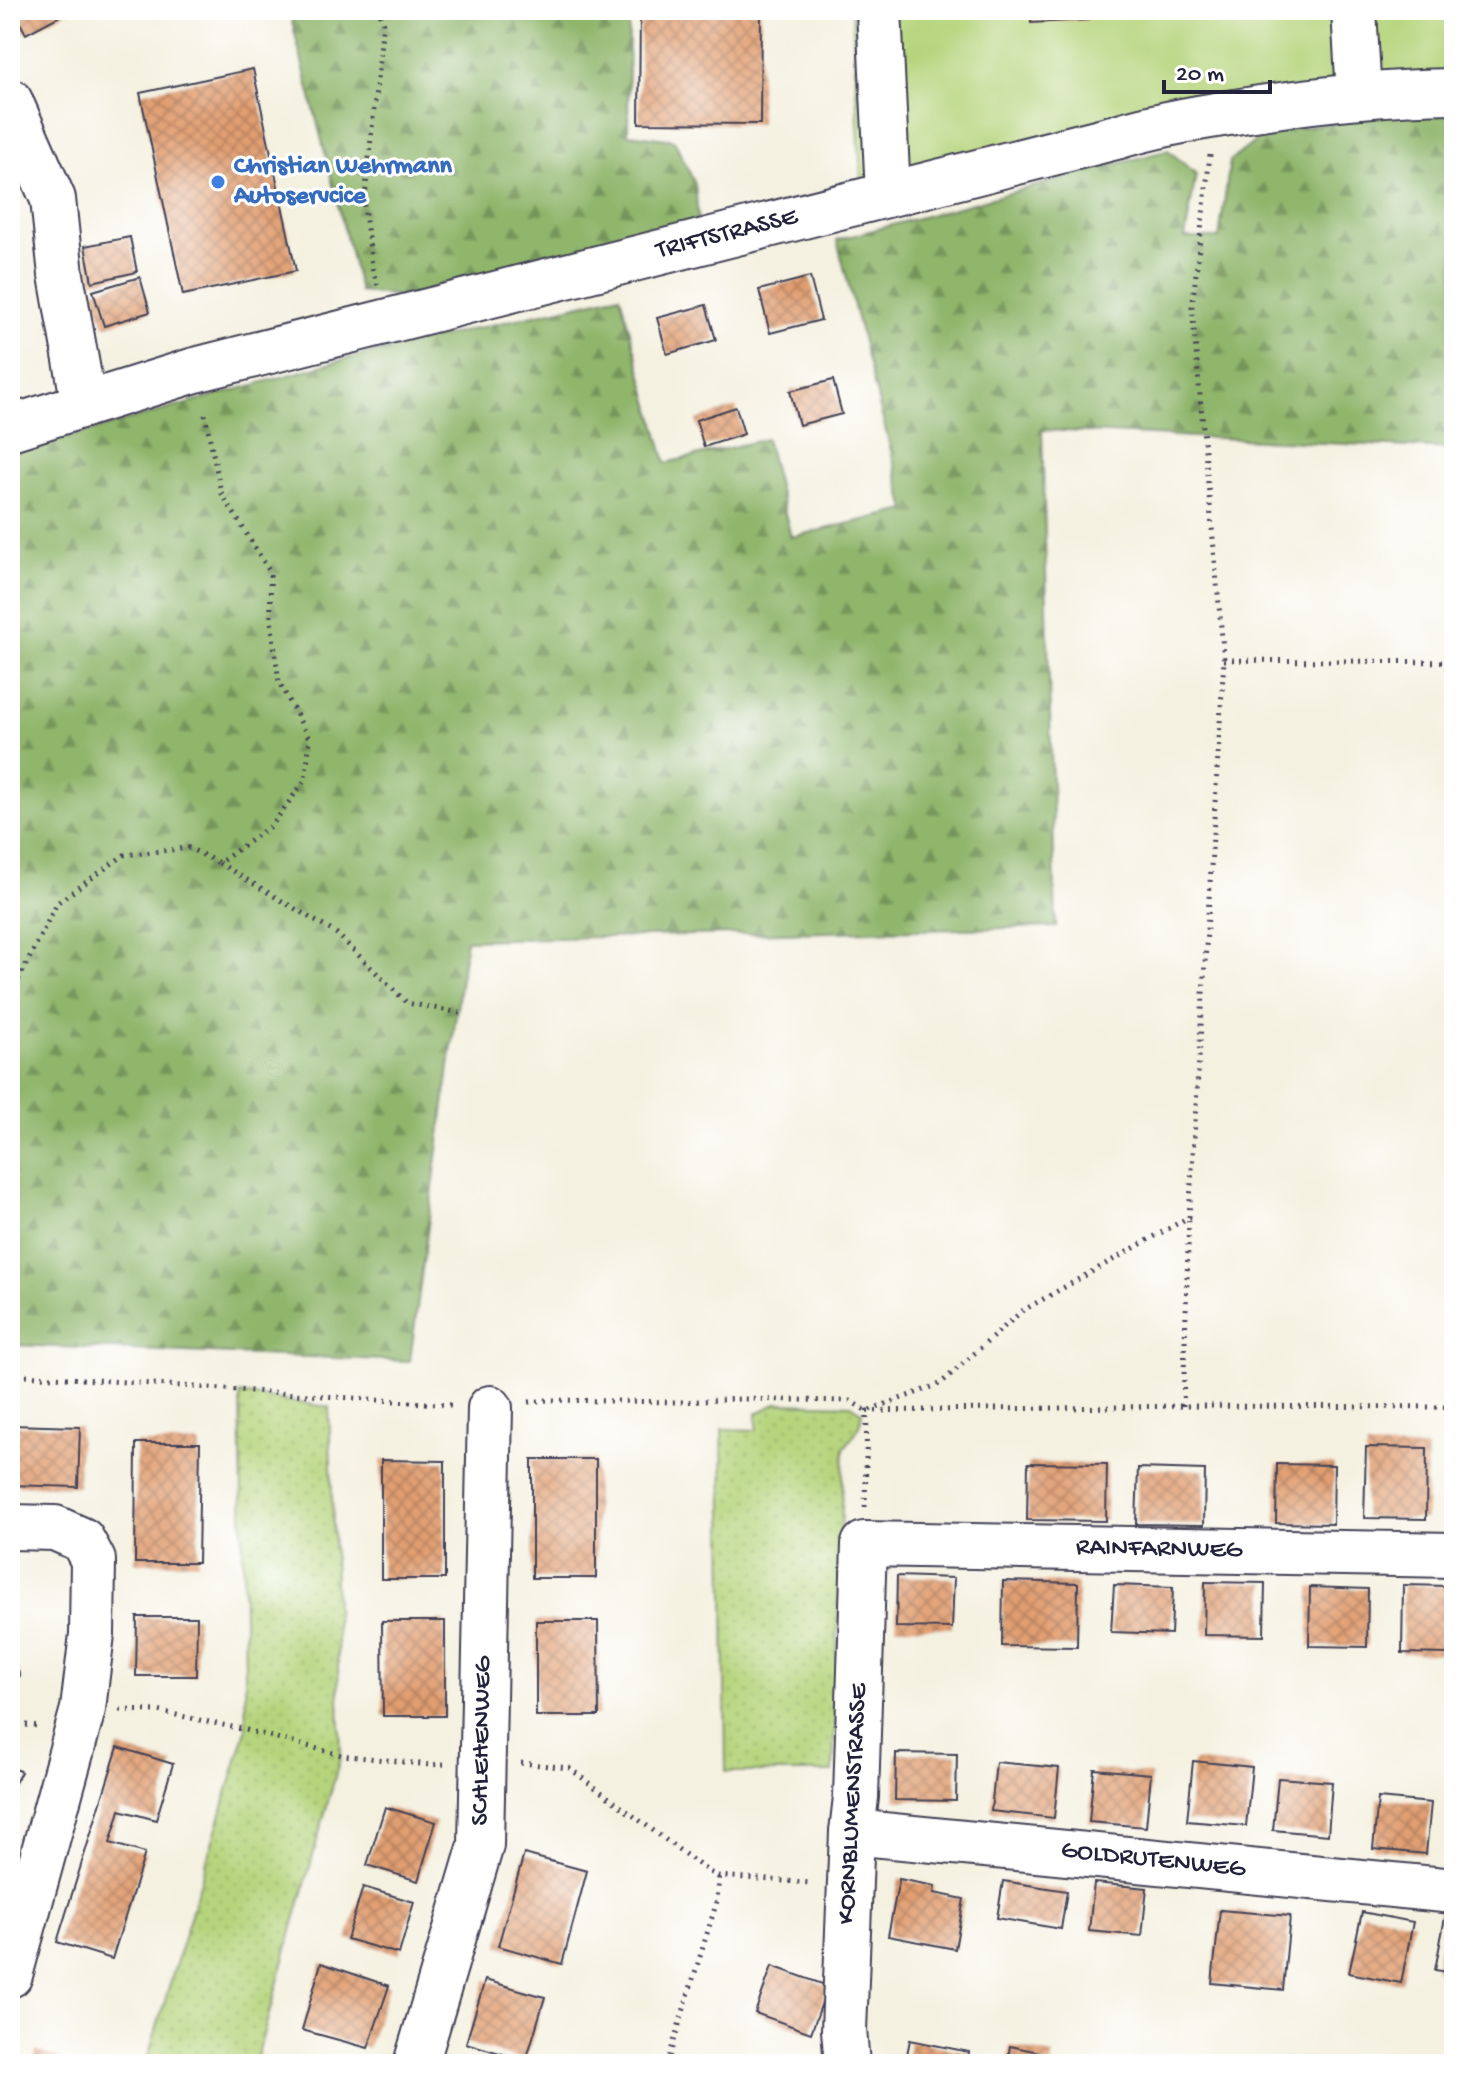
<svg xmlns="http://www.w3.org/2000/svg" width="1464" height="2074" viewBox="0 0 1464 2074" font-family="'Gochi Hand',sans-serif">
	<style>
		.green { fill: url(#green-dots); stroke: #6c7b5c; stroke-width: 2 }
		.forest { fill: url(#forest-firs); stroke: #596c54; stroke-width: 2 }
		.pitch { fill: #b5d47c; stroke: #6c7b5c; stroke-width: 2 }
		.building { fill: url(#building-cross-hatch) }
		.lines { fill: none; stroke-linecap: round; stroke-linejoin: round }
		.minor-casing { stroke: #424154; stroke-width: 48 }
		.path { stroke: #424154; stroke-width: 5; stroke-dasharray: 2 6; stroke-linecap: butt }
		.minor { stroke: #fff; stroke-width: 44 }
		.shop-dot { fill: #3f7fe0; stroke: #fff; stroke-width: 3 }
		.labels { text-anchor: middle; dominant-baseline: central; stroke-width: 6; stroke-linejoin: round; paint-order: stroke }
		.shop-label { font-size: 26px; font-weight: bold; fill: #366cbe; stroke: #fff; text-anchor: start }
		.street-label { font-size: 26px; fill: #22223b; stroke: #fff }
	</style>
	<defs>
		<pattern id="green-dots" width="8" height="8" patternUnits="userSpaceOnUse" patternTransform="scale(2)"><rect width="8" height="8" fill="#b5d47c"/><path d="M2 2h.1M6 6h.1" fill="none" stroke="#9bb66c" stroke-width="1.8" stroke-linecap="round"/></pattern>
		<pattern id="forest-firs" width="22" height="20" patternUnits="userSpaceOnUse" patternTransform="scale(2)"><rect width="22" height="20" fill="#90b66c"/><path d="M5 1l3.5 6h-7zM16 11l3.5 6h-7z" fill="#75945a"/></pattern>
		<pattern id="building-cross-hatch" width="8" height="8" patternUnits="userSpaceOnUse" patternTransform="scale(2)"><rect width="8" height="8" fill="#e19e71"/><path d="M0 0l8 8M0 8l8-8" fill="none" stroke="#b6805e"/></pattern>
	</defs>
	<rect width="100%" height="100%" fill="#fff"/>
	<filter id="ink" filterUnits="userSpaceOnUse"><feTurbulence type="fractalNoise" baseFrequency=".0125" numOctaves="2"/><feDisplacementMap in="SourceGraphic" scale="16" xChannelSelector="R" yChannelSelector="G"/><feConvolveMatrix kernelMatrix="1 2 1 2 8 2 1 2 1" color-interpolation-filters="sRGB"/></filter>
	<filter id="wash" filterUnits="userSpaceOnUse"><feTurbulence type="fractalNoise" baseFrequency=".006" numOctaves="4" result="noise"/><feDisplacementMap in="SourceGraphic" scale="32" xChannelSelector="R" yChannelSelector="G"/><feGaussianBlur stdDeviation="1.8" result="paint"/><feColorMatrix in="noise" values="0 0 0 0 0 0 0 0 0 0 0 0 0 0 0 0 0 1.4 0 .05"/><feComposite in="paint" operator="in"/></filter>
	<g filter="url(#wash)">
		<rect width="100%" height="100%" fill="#f4f1e0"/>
		<g class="green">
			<path d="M240 1394 329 1407 341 1755 255 2064H146L246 1730Z"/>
			<path d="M778 1403 851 1405 862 1412C861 1427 853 1437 844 1448L833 1772H726L722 1429 757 1430V1413Z"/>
		</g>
		<g class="forest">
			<path d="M289 10H629L628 134 674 140 695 184 698 219 415 297 360 292Z"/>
			<path d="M1412 111H1454V449L1042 430 1056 927 466 940 410 1361 10 1345V454L345 359 620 295 666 463 766 439 791 537 906 510 837 240 1168 150 1196 174 1185 238H1219L1230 161 1266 133Z"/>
		</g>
		<path class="pitch" d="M852 10H1454V75L861 182Z"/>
		<g id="blocks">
			<g class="building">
				<path d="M13 10H71L26 34Z"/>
				<path d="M640 10H761L760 124 639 123Z"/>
				<rect x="900" y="10" width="26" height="3"/>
				<path d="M1031 10H1088V20L1031 23Z"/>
				<path d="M253 69 296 271 183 295 140 93Z"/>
				<path d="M130 237 137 272 92 282 85 246Z"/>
				<path d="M140 277 150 312 104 326 93 291Z"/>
				<path d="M810 277 821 320 770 333 759 290Z"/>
				<path d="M706 305 716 340 667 354 657 318Z"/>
				<path d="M833 380 842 414 799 425 790 391Z"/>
				<path d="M736 407 744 434 704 447 696 420Z"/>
				<path d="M10 1425 80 1427 78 1487 10 1485Z"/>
				<path d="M136 1443H200L198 1563H135Z"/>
				<path d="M1366 1447 1427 1448 1426 1519 1364 1518Z"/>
				<rect x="532" y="1459" width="64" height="119"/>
				<path d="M381 1460 445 1461V1579H381Z"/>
				<path d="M1028 1463 1107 1464 1106 1521 1027 1520Z"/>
				<path d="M1277 1464 1334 1465 1333 1524 1276 1523Z"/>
				<path d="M1138 1468 1205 1470 1204 1525 1136 1524Z"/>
				<path d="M897 1576 954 1578 952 1628 896 1627Z"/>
				<path d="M1003 1581 1078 1583 1077 1647 1002 1646Z"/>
				<path d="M1205 1582 1265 1583 1264 1636 1204 1635Z"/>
				<path d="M1114 1585 1173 1587 1171 1634 1111 1632Z"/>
				<path d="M1403 1585 1450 1586 1449 1654 1402 1653Z"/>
				<path d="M1310 1587 1368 1589 1367 1647 1309 1646Z"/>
				<path d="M137 1617H197L196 1676H136Z"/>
				<path d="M382 1621H445V1716H383Z"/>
				<path d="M536 1621H598L599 1716H536Z"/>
				<path d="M10 1652 20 1676 10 1680Z"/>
				<path d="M118 1747 173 1764 156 1820 120 1810 118 1817 110 1843 145 1853 112 1959 57 1942Z"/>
				<path d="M896 1753 957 1754 956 1801 895 1800Z"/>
				<path d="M1193 1761 1252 1767 1246 1826 1187 1821Z"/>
				<path d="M996 1762 1059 1768 1054 1818 991 1811Z"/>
				<path d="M10 1766 21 1772 10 1792Z"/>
				<path d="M1094 1769 1151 1774 1146 1827 1089 1822Z"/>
				<path d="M1278 1778 1332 1782 1328 1835 1273 1830Z"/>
				<path d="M1378 1798 1431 1803 1426 1854 1373 1849Z"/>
				<path d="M385 1807 436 1822 418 1881 367 1865Z"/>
				<path d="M524 1854 587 1871 562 1964 498 1946Z"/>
				<path d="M899 1879 935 1886 934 1893 964 1899 955 1949 888 1936Z"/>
				<path d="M1003 1881 1067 1891 1061 1929 997 1918Z"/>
				<path d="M1094 1883 1147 1888 1142 1936 1089 1931Z"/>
				<path d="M363 1887 414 1902 399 1954 347 1939Z"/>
				<path d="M1447 1907 1454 1909V1973L1435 1970Z"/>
				<path d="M1220 1910 1290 1916 1283 1990 1212 1983Z"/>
				<path d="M1362 1912 1413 1922 1401 1983 1349 1973Z"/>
				<path d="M321 1963 389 1986 368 2048 302 2030Z"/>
				<path d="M772 1966 828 1986 811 2033 755 2013Z"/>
				<path d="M485 1980 545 1997 526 2061 466 2043Z"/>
				<path d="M910 2040 969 2052 967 2064H905Z"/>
				<path d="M1010 2046 1053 2055 1051 2064H1007Z"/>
				<path d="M36 2051 73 2063V2064H32Z"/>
				<path d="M768 2056 789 2064H766Z"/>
			</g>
		</g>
	</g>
	<g filter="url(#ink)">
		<use href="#blocks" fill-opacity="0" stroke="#424154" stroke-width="2"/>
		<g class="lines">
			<defs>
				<g id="minor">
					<path d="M879 10 888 194"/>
					<path d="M1354 10 1359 96"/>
					<path d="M10 101 53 199 61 275 84 405"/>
					<path d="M10 428 195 370 1116 137C1155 125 1195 118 1235 112 1308 100 1380 92 1454 91"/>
					<path d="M10 1527 55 1528 82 1540 93 1560 92 1634 83 1709 10 1975"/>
					<path d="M852 1832 1454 1891"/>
					<path d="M416 2064 481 1845 490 1408"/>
					<path d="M847 2064 844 2030 852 1832 856 1797 864 1544 1454 1555"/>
				</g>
			</defs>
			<use href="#minor" class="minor-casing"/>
			<g class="path">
				<path d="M378 285 373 273 364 206 383 22 379 10"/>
				<path d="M1224 660 1454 662"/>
				<path d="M219 863 337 934 407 1003 466 1014"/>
				<path d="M10 993 13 991 57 903 124 855 189 848 219 863 272 825 305 780 310 740 279 682 271 620 270 572 221 492 204 410"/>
				<path d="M10 1374 452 1405"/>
				<path d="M529 1402 547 1400 680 1402 740 1399 850 1401 867 1411 940 1384 1022 1311 1189 1217 1224 660 1192 307 1210 155"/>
				<path d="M1183 1406 1189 1217"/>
				<path d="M865 1507 867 1411 1183 1406 1454 1407"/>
				<path d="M120 1710 158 1711 246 1730 341 1755 430 1765 444 1764"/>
				<path d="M10 1724 40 1726"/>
				<path d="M521 1763 569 1768 709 1872 719 1876 811 1883"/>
				<path d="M667 2064 717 1901 719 1876"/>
			</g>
			<use href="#minor" class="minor"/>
		</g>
	</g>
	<circle class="shop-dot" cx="218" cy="182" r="8"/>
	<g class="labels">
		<g class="shop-label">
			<text x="234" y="167">Christian Wehrmann<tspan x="234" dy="30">Autoservcice</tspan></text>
		</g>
		<g class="street-label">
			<text transform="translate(727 235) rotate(-14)">TRIFTSTRASSE</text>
			<text transform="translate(1159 1550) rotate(1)">RAINFARNWEG</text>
			<text transform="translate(483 1741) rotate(-89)">SCHLEHENWEG</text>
			<text transform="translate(854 1804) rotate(-87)">KORNBLUMENSTRASSE</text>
			<text transform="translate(1153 1861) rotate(6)">GOLDRUTENWEG</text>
		</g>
	</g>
	<rect width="1464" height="2074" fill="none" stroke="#fff" stroke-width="40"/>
	<path d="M1164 80v12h106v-12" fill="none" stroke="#22223b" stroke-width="4"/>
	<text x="1176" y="80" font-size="24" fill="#22223b" stroke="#ffffff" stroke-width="6" paint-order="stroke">20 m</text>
</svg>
